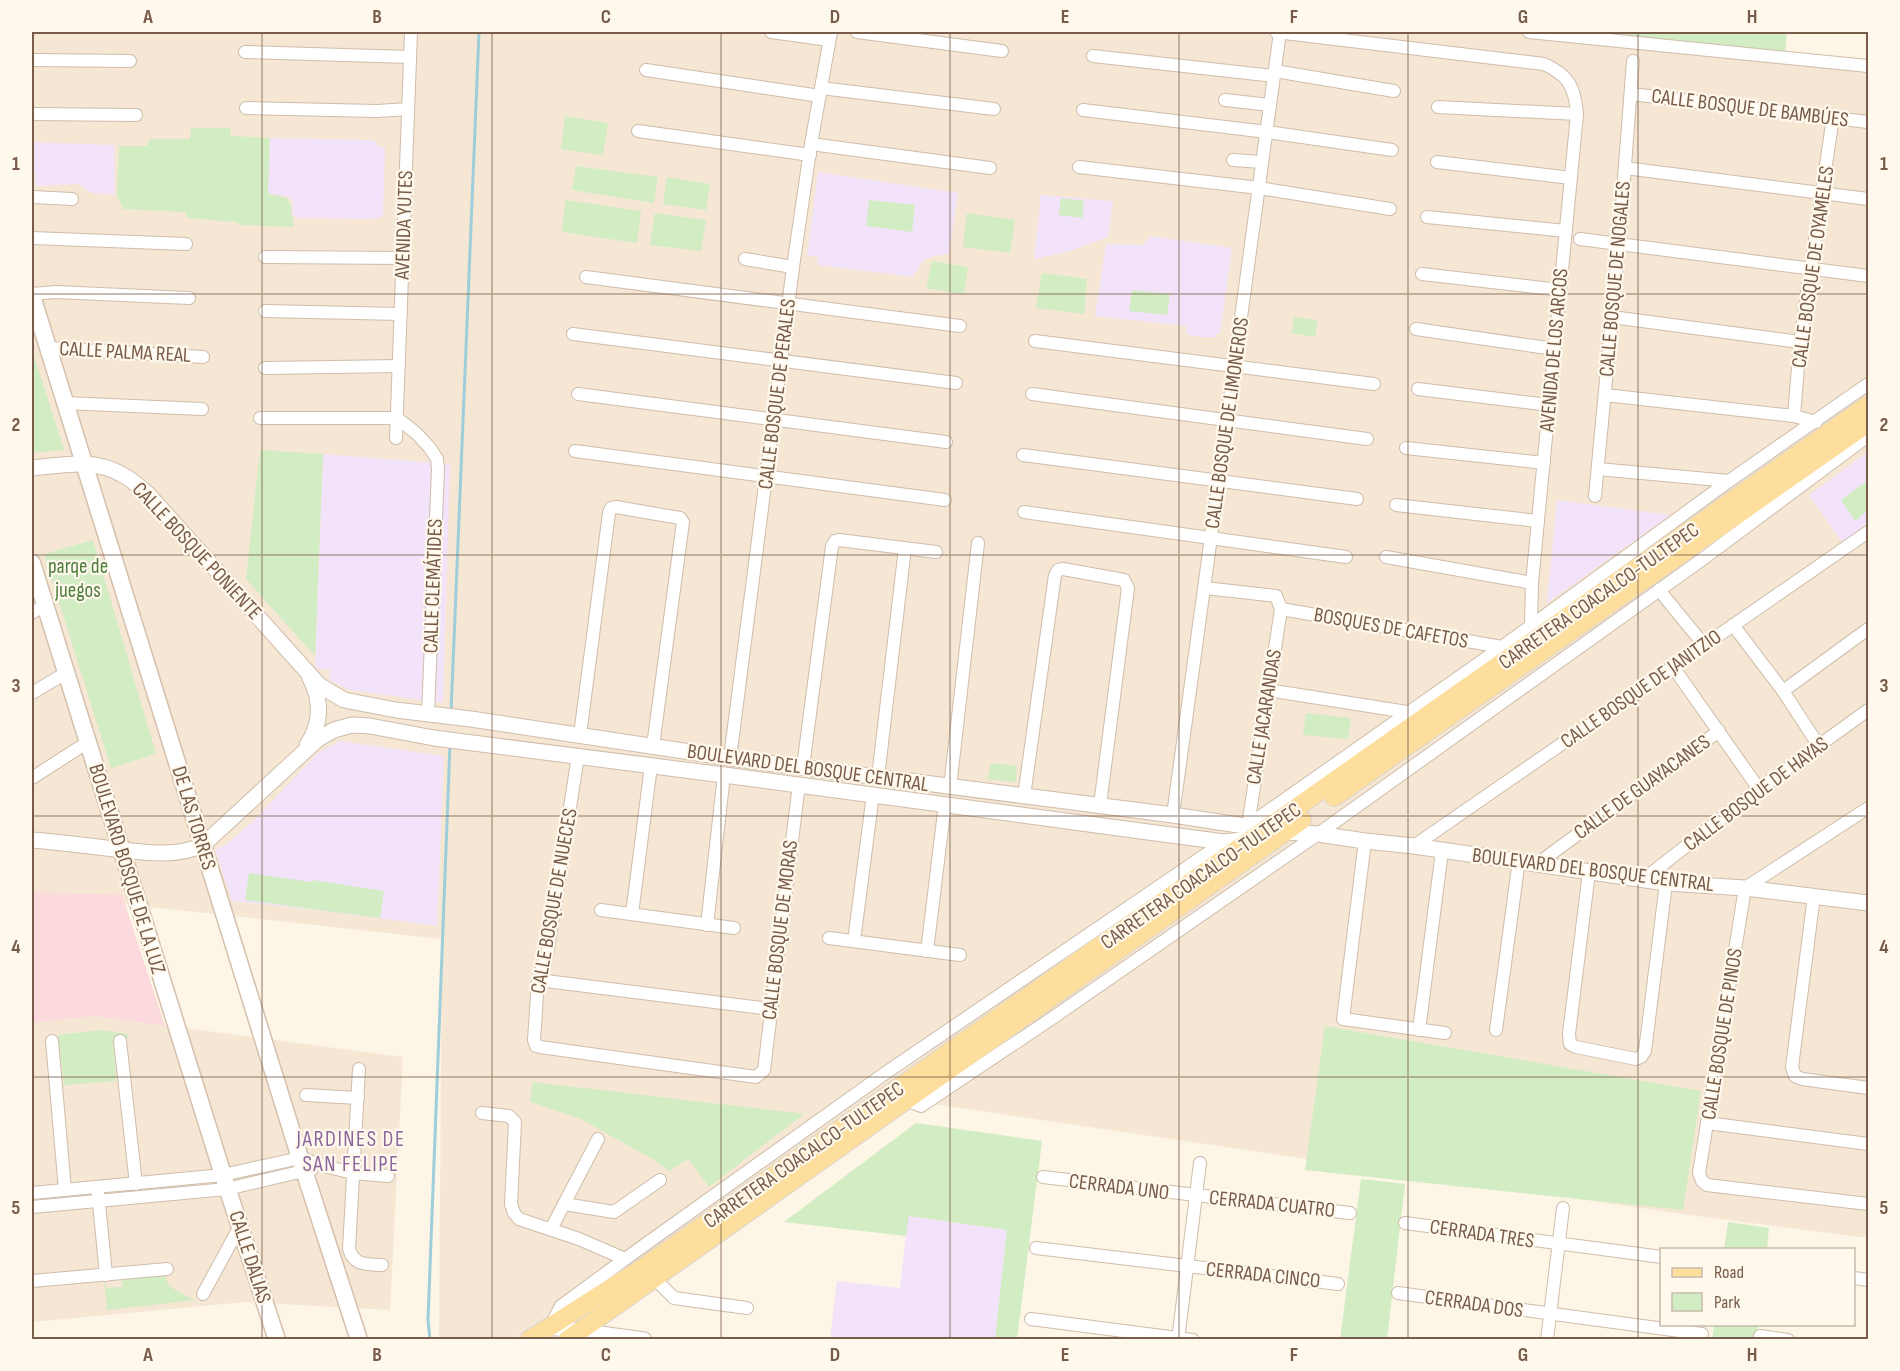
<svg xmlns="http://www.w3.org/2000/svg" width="1900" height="1371" viewBox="0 0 1900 1371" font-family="'Sofia Sans Condensed',sans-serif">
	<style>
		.residential { fill: #f5e7d4 }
		.education { fill: #f2e3fa }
		.medical { fill: #fbd9dc }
		.green { fill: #d2ecc4 }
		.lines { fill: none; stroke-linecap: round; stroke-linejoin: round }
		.stream { stroke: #9fceda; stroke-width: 3 }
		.minor-casing { stroke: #cfbdab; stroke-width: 14 }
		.tertiary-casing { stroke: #cfbdab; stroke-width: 17 }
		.secondary-casing { stroke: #d5bfab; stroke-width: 19 }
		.primary-casing { stroke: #dcd5d0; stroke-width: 20 }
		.minor { stroke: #fff; stroke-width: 12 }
		.tertiary { stroke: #fff; stroke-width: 15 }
		.secondary { stroke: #fff; stroke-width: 16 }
		.primary { stroke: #fdde9d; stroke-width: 18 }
		.grid { fill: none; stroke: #785c49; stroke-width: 1.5; stroke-opacity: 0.55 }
		.labels { text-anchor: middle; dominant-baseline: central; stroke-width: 4.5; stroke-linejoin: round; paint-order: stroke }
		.street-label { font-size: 21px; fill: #785c49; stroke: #fff9ed }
		.park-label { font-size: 21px; fill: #507e41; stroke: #fff9ed }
		.neighbourhood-label { font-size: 22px; letter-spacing: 1.5px; fill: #8b659b; stroke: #fff9ed }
		.neatline { fill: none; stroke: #785c49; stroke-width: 2 }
		.grid-label { font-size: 20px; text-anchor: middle; font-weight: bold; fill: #785c49 }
	</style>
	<rect width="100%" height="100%" fill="#fdf5e6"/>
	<g class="residential">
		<path d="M32 32H1566L1868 66V1238L1689 1215 906 1100 513 1339H439L442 939 32 894Z"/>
		<path d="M94 1016 403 1057 390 1310 245 1302 32 1322V1023Z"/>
	</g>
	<g class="education">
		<path d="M270 138 370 140 377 142V147H385L383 217 369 219 298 218 292 214 293 203 290 197 270 194 268 190Z"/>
		<path d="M32 142 114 145 115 195 92 193 78 184 36 186 35 172 32 168Z"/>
		<path d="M818 172 958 193 949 254 934 256 922 261 913 277 817 265 818 257 807 255Z"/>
		<path d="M1041 195 1113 201 1108 237 1070 251 1034 259Z"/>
		<path d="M1151 236 1232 248 1221 327 1220 333 1216 334V337H1200L1186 334V326L1095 316 1106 244 1143 245Z"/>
		<path d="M1868 452V523L1842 542 1809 495Z"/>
		<path d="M323 454 450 464 443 703 349 690 329 680 330 670 315 668Z"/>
		<path d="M1557 500 1670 515 1547 603Z"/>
		<path d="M340 741 444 756 437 926 310 909 232 901 215 850 227 844 254 820 319 752Z"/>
		<path d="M908 1216 1007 1230 995 1339 830 1340 837 1281 900 1288Z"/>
	</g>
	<path class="medical" d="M32 892 122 895 165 1026 94 1016 32 1023Z"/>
	<g class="green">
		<path d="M1588 32H1787L1785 53Z"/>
		<path d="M565 116 608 123 603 155 561 149Z"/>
		<path d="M191 128H230L231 136 270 138 268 190 270 194 287 198 290 203 294 227 239 225 238 222 187 218 186 212 123 209 117 195 119 146H147L150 139H190Z"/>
		<path d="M576 166 658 177 654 203 572 190Z"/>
		<path d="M667 177 710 184 706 210 663 204Z"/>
		<path d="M1061 198 1084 201 1082 218 1059 215Z"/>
		<path d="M565 200 641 211 637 243 562 232Z"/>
		<path d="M869 200 915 205 912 232 866 226Z"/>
		<path d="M655 213 706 220 701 251 650 245Z"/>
		<path d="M967 213 1015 220 1010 253 963 247Z"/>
		<path d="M932 261 968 267 964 294 926 288Z"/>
		<path d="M1042 273 1087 279 1084 314 1036 308Z"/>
		<path d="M1132 290 1170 294 1167 315 1129 311Z"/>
		<path d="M1294 317 1317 320 1315 337 1292 333Z"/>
		<path d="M32 349 64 450 32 453Z"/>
		<path d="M260 450 323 454 315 656 246 579Z"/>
		<path d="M1868 480V510L1855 521 1841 500Z"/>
		<path d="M93 540 156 754 111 768 44 554Z"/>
		<path d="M1306 713 1351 718 1348 739 1303 735Z"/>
		<path d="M991 763 1017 766 1016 782 987 779Z"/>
		<path d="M249 873 311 882 312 880 384 891 380 918 245 900Z"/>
		<path d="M1325 1026 1701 1091 1683 1210 1305 1170Z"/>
		<path d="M100 1030 128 1034 129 1038 113 1039 116 1081 64 1085 58 1035Z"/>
		<path d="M533 1082 804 1114 709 1187 688 1159 669 1171 654 1160 581 1119 530 1102Z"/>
		<path d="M916 1123 1042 1141 1017 1339H995L1007 1230 909 1216 906 1236 784 1222Z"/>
		<path d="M1361 1179 1405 1184 1387 1339 1340 1340Z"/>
		<path d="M1728 1222 1769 1228 1767 1249H1724Z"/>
		<path d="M165 1276C167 1289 184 1294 195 1300L107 1310 104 1280 107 1288 123 1287 121 1279Z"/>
		<path d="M1714 1325H1758L1756 1339 1712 1340Z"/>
	</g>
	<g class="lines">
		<g class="stream">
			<path d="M451 713 479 32"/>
			<path d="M430 1340 428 1320 450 744"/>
		</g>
		<defs>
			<g id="minor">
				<path d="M771 32 829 40"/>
				<path d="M857 32 1002 51"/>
				<path d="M1276 32 1544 64C1569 75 1575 88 1577 114L1532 583 1531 625"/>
				<path d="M1529 32 1868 66"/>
				<path d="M245 52 410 57"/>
				<path d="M1093 56 1274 76"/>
				<path d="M32 60 130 61"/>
				<path d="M646 70 820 96"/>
				<path d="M1275 71 1394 91"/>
				<path d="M821 88 994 109"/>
				<path d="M1631 94 1868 122"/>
				<path d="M1225 100 1270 105"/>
				<path d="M1438 107 1577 114"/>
				<path d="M246 108 377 111 408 109"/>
				<path d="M1083 110 1267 132 1392 150"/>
				<path d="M32 114 136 115"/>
				<path d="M638 131 810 155"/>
				<path d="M811 144 990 168"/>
				<path d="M1233 160 1262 162"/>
				<path d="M1437 162 1571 178"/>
				<path d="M1079 167 1259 188 1390 209"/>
				<path d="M1625 168 1868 199"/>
				<path d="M32 197 72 199"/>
				<path d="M1427 217 1566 231"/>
				<path d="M32 238 186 244"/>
				<path d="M1580 239 1868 276"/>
				<path d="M265 257 403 258"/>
				<path d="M745 259 793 267"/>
				<path d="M1422 274 1560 290"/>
				<path d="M586 277 960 326"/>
				<path d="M32 294 56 292 189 298"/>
				<path d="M265 311 401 314"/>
				<path d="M1612 317 1800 342"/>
				<path d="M1416 329 1554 349"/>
				<path d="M573 334 956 383"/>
				<path d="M1035 341 1374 384"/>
				<path d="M48 348 203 357"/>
				<path d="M265 368 399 366"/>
				<path d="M1418 389 1549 405"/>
				<path d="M578 394 946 442"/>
				<path d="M1032 394 1367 439"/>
				<path d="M1605 395 1794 416 1816 422"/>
				<path d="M65 403 202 409"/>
				<path d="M1794 416 1800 342 1833 117"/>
				<path d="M260 418H397L416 433 430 448 437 459 438 469 428 714"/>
				<path d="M396 438 411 32"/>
				<path d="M1406 448 1544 463"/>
				<path d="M575 451 945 500"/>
				<path d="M1023 455 1357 499"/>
				<path d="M1598 469 1729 481"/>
				<path d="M1595 496 1619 243 1633 61"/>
				<path d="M1396 505 1538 521"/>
				<path d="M1024 512 1346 557"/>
				<path d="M1386 557 1532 583"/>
				<path d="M1205 588 1276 596 1281 609"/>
				<path d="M1659 590 1704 645"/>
				<path d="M1281 609 1502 647"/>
				<path d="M32 613 45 605"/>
				<path d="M1733 625 1783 691 1819 746"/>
				<path d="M1673 667 1759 789"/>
				<path d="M1268 690 1407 712"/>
				<path d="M1783 691 1868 629"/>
				<path d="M32 693 66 673"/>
				<path d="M580 735 609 513 611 508 616 507 680 518 683 522 653 746"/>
				<path d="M578 756 547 955 538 980 534 1040 536 1046 540 1047 756 1077 764 1070 799 784"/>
				<path d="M730 758 793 267 811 144 831 32"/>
				<path d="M803 767 832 546 835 541 839 540 936 552"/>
				<path d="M878 777 905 548"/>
				<path d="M32 778 88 742"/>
				<path d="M950 787 978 543"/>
				<path d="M1024 796 1055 575 1058 570 1063 569 1124 580 1128 588 1100 805"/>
				<path d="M1868 808 1745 888 1699 1173 1702 1181 1707 1185 1868 1204"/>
				<path d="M1173 815 1280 32"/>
				<path d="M1248 826 1281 609"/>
				<path d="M1244 828 1502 647 1729 481 1868 384"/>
				<path d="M1365 841 1343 1019 1445 1033"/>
				<path d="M1414 846 1868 532"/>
				<path d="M1537 864 1719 731"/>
				<path d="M1589 872 1569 1034 1570 1044 1576 1047 1636 1059 1641 1057 1645 1051 1666 883"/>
				<path d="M1644 879 1759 789 1868 710"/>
				<path d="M1814 896 1792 1067 1795 1076 1802 1079 1868 1088"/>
				<path d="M601 910 734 928"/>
				<path d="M632 914 651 766"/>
				<path d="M707 925 724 775"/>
				<path d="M829 938 960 955"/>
				<path d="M854 941 873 794"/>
				<path d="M927 951 945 804"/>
				<path d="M538 980 770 1009"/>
				<path d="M1419 1030 1442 851"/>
				<path d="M1496 1030 1519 860"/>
				<path d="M52 1041 65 1190"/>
				<path d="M120 1041 136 1184"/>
				<path d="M359 1069 349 1249C354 1266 367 1264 382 1265"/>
				<path d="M306 1095 358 1098"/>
				<path d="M906 1100 921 1106 1051 1019 1318 834 1700 561 1868 436"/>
				<path d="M482 1113 509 1116 515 1122 511 1204 514 1213 519 1219 579 1239 625 1259"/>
				<path d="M1707 1123 1868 1144"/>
				<path d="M1043 1177 1350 1213"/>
				<path d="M32 1193 223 1175 300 1158 324 1166 353 1173 388 1176"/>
				<path d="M98 1193 106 1275"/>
				<path d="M564 1204 614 1212 660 1180"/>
				<path d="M32 1207 227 1189 312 1169"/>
				<path d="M1405 1223 1662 1257"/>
				<path d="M551 1229 598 1139"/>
				<path d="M1036 1248 1338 1284"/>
				<path d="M654 1278 674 1298 747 1308"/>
				<path d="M1854 1278 1868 1280"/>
				<path d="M32 1281 167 1269"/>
				<path d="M1398 1293 1702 1334"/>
				<path d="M203 1294 240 1226"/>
				<path d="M1031 1319 1193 1340"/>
				<path d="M551 1325 561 1306 625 1259 884 1074 1227 840"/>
				<path d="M1760 1336 1788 1340"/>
				<path d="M1178 1340 1200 1163"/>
				<path d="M1547 1340 1563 1208"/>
			</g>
			<g id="tertiary">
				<path d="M32 468C62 465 93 458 121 474 131 479 140 487 148 494L319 685 344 700 396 710 471 719 730 758 1173 815 1284 832 1318 834 1365 841 1414 846 1666 883 1745 888 1868 903"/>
				<path d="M307 745C322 723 322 701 310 678"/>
				<path d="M32 840C56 842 81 845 106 848 137 851 173 859 203 845L318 739 334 730 352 725 370 726 434 738 724 775 1133 830 1224 842 1252 839"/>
				<path d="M550 1327 644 1340"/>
			</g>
			<g id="secondary">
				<path d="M32 296 300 1158 359 1340"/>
				<path d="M32 563 223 1175 277 1340"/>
			</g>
			<g id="primary">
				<path d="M1334 797 1868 423"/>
				<path d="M529 1340 644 1267 1868 405"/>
				<path d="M567 1340 1302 820"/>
			</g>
		</defs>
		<use href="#minor" class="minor-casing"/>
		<use href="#tertiary" class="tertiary-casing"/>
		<use href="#secondary" class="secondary-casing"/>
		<use href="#primary" class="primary-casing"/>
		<use href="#minor" class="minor"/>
		<use href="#tertiary" class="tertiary"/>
		<use href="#secondary" class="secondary"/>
		<use href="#primary" class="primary"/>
	</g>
	<path class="grid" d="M262 32V1340M492 32V1340M721 32V1340M950 32V1340M1179 32V1340M1408 32V1340M1638 32V1340M32 294H1868M32 555H1868M32 816H1868M32 1077H1868"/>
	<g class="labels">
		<g class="street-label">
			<text transform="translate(1750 108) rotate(7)">CALLE BOSQUE DE BAMBÚES</text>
			<text transform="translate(404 225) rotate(-88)">AVENIDA YUTES</text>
			<text transform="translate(1813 267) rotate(-82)">CALLE BOSQUE DE OYAMELES</text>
			<text transform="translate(1615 279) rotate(-85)">CALLE BOSQUE DE NOGALES</text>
			<text transform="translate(1554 350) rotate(-85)">AVENIDA DE LOS ARCOS</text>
			<text transform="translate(125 352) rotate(3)">CALLE PALMA REAL</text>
			<text transform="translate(777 394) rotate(-83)">CALLE BOSQUE DE PERALES</text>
			<text transform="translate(1227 423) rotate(-82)">CALLE BOSQUE DE LIMONEROS</text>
			<text transform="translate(197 551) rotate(47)">CALLE BOSQUE PONIENTE</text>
			<text transform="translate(433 586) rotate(-88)">CALLE CLEMÁTIDES</text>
			<text transform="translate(1599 596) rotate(-35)">CARRETERA COACALCO-TULTEPEC</text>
			<text transform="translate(1391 628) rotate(10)">BOSQUES DE CAFETOS</text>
			<text transform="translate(1641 689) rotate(-35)">CALLE BOSQUE DE JANITZIO</text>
			<text transform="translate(1264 717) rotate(-81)">CALLE JACARANDAS</text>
			<text transform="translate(808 768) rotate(8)">BOULEVARD DEL BOSQUE CENTRAL</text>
			<text transform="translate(1642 787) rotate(-36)">CALLE DE GUAYACANES</text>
			<text transform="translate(1756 794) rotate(-37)">CALLE BOSQUE DE HAYAS</text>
			<text transform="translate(194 818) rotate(73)">DE LAS TORRES</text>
			<text transform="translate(127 869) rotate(73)">BOULEVARD BOSQUE DE LA LUZ</text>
			<text transform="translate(1593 870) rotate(7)">BOULEVARD DEL BOSQUE CENTRAL</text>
			<text transform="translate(1201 876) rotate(-35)">CARRETERA COACALCO-TULTEPEC</text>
			<text transform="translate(554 901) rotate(-80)">CALLE BOSQUE DE NUECES</text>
			<text transform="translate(780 930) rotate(-83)">CALLE BOSQUE DE MORAS</text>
			<text transform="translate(1722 1034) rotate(-81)">CALLE BOSQUE DE PINOS</text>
			<text transform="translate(804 1155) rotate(-35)">CARRETERA COACALCO-TULTEPEC</text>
			<text transform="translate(1119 1187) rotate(7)">CERRADA UNO</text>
			<text transform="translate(1272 1204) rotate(6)">CERRADA CUATRO</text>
			<text transform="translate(1482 1234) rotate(8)">CERRADA TRES</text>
			<text transform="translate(250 1257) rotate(72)">CALLE DALIAS</text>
			<text transform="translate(1263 1275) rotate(6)">CERRADA CINCO</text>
			<text transform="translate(1474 1304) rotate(8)">CERRADA DOS</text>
		</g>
		<g class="park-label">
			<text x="78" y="566">parqe de<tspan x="78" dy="24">juegos</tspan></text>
		</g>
		<g class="neighbourhood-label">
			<text x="351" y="1139">JARDINES DE<tspan x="351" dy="25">SAN FELIPE</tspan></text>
		</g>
	</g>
	<rect width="1900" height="1371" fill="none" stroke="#fff9ed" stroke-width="66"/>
	<rect x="1660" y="1248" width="195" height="78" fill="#fff9ed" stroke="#c9baab" stroke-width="1.5"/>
	<rect x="1672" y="1268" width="30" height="9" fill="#fdde9d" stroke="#c9baab" stroke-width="1.5"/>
	<text x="1714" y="1278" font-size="18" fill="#785c49">Road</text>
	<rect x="1672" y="1293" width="30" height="18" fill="#d2ecc4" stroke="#c9baab" stroke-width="1.5"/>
	<text x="1714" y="1308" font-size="18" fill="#785c49">Park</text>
	<rect x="33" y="33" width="1834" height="1305" class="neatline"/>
	<g class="grid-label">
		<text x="148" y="23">A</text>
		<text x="377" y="23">B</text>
		<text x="606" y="23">C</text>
		<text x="835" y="23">D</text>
		<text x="1065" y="23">E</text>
		<text x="1294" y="23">F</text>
		<text x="1523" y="23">G</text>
		<text x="1752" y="23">H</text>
		<text x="16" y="170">1</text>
		<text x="1884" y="170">1</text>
		<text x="16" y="431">2</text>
		<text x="1884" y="431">2</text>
		<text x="16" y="692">3</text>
		<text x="1884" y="692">3</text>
		<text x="16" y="953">4</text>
		<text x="1884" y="953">4</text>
		<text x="16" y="1214">5</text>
		<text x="1884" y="1214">5</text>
		<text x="148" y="1361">A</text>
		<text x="377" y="1361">B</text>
		<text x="606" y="1361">C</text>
		<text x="835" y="1361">D</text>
		<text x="1065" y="1361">E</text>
		<text x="1294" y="1361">F</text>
		<text x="1523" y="1361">G</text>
		<text x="1752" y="1361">H</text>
	</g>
</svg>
